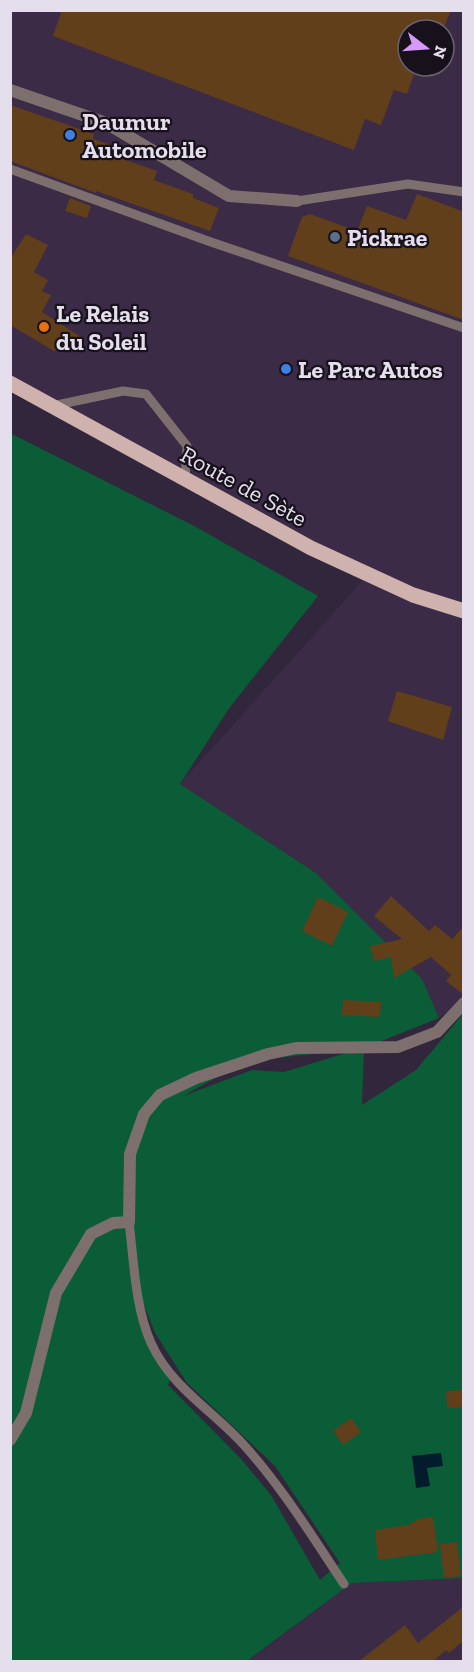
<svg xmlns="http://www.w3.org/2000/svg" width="474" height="1672" viewBox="0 0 474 1672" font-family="'Zilla Slab',serif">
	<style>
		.built { fill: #3b2b46; fill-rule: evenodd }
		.green { fill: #0a5d36; fill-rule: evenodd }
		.water { fill: #021c2d }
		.building { fill: #603f1a }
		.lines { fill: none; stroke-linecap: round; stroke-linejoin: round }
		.lane { stroke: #7d6f6d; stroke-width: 9 }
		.street { stroke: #7d6f6d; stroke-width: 12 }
		.primary { stroke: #cfb2ae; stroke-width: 15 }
		.shop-dot { fill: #3f7fe0; stroke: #16111b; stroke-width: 2 }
		.service-dot { fill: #5c6f8a; stroke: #16111b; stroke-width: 2 }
		.food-dot { fill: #e8710a; stroke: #16111b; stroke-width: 2 }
		.labels { text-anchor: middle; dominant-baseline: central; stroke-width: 4.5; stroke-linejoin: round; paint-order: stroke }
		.poi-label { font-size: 24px; font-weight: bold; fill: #e5deec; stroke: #16111b; text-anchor: start }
		.street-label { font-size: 24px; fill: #e5deec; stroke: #16111b }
	</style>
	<rect width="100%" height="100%" fill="#31263b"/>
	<g class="built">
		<path d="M10 11H463L464 999 439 1018 422 979 316 873 180 784 373 569 126 452 11 379ZM408 30H444V66H408Z"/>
		<path d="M463 1578V1661L247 1662 352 1583Z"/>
	</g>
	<path class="green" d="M10 433 196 527 318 596 230 707 180 784 316 873 422 979 439 1018 364 1048 362 1105 416 1070 463 1014V1578L352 1583 247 1661H11ZM359 1049 284 1072 252 1070 183 1096 246 1061ZM142 1300 155 1333 187 1383 275 1466 340 1563 320 1580 271 1495 242 1460 168 1385 172 1376 142 1314Z"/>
	<path class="water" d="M441 1453 443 1466 427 1468 430 1486 416 1488 412 1456Z"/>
	<g class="building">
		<path d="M62 10H451L443 30H408V66H417L407 94 394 90 381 125 365 119 354 150 53 36Z"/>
		<path d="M10 105 94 134 93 139 117 147 114 156 157 171 154 180 193 194V198L219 208 210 231 96 191V193L10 161Z"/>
		<path d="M417 194 464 212V320L288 256 302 217 310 214 357 231 367 206 406 220Z"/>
		<path d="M70 198 91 206 87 218 65 211Z"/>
		<path d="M26 234 48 245 34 272 48 280 42 291 51 295 42 312 81 337 73 350 67 347 54 351 10 325V259Z"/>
		<path d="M397 691 452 707 443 740 388 721Z"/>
		<path d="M391 896 429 931 435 925 452 939 464 926V995L446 981 451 975 431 957 394 978 391 957 374 961 370 946 402 939 374 916Z"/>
		<path d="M318 897 348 912 332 946 302 931Z"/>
		<path d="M343 1000 381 1002 380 1017 342 1015Z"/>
		<path d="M464 1390V1407L447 1408 446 1391Z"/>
		<path d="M351 1418 361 1432 343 1445 333 1431Z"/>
		<path d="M433 1517 438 1552 378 1560 375 1530 408 1525 419 1519Z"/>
		<path d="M457 1542 461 1576 444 1578 440 1544Z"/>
		<path d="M464 1606V1640L449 1653 446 1650 432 1662H358L405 1625 418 1643Z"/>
	</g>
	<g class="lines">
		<g class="lane">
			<path d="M10 169 208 241 464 328"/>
			<path d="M297 201 408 184 464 192"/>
			<path d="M52 406 123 391 146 394 187 446 185 480"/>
			<path d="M129 1222C134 1262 135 1307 151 1343 171 1387 212 1410 243 1444 282 1487 312 1536 344 1584"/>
		</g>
		<g class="street">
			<path d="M10 90 106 123 229 196 297 201"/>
			<path d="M10 1440 26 1413 56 1293 91 1234 113 1223 129 1222 130 1154 144 1114 160 1095 196 1078 268 1054 296 1048 398 1047 437 1032 464 1003"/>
		</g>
		<path class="primary" d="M10 383 311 548 413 595 464 611"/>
	</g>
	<g class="shop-dot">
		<circle cx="70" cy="135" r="6"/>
		<circle cx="286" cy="369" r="6"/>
	</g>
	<circle class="service-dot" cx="335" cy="237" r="6"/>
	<circle class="food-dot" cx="44" cy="327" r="6"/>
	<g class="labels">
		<g class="poi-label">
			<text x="82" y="121">Daumur<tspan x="82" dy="28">Automobile</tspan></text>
			<text x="347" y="237">Pickrae</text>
			<text x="56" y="313">Le Relais<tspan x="56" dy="28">du Soleil</tspan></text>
			<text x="298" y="369">Le Parc Autos</text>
		</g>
		<g class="street-label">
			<text transform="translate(244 486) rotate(29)">Route de Sète</text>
		</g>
	</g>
	<rect width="474" height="1672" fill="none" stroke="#e5deec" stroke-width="24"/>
	<g transform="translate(426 48) rotate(107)"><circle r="28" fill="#16111b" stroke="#69636f" stroke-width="1.5"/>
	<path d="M0-4.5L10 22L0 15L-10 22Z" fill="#d69bfa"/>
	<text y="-9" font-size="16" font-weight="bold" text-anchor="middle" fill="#e5deec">N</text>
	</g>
</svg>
